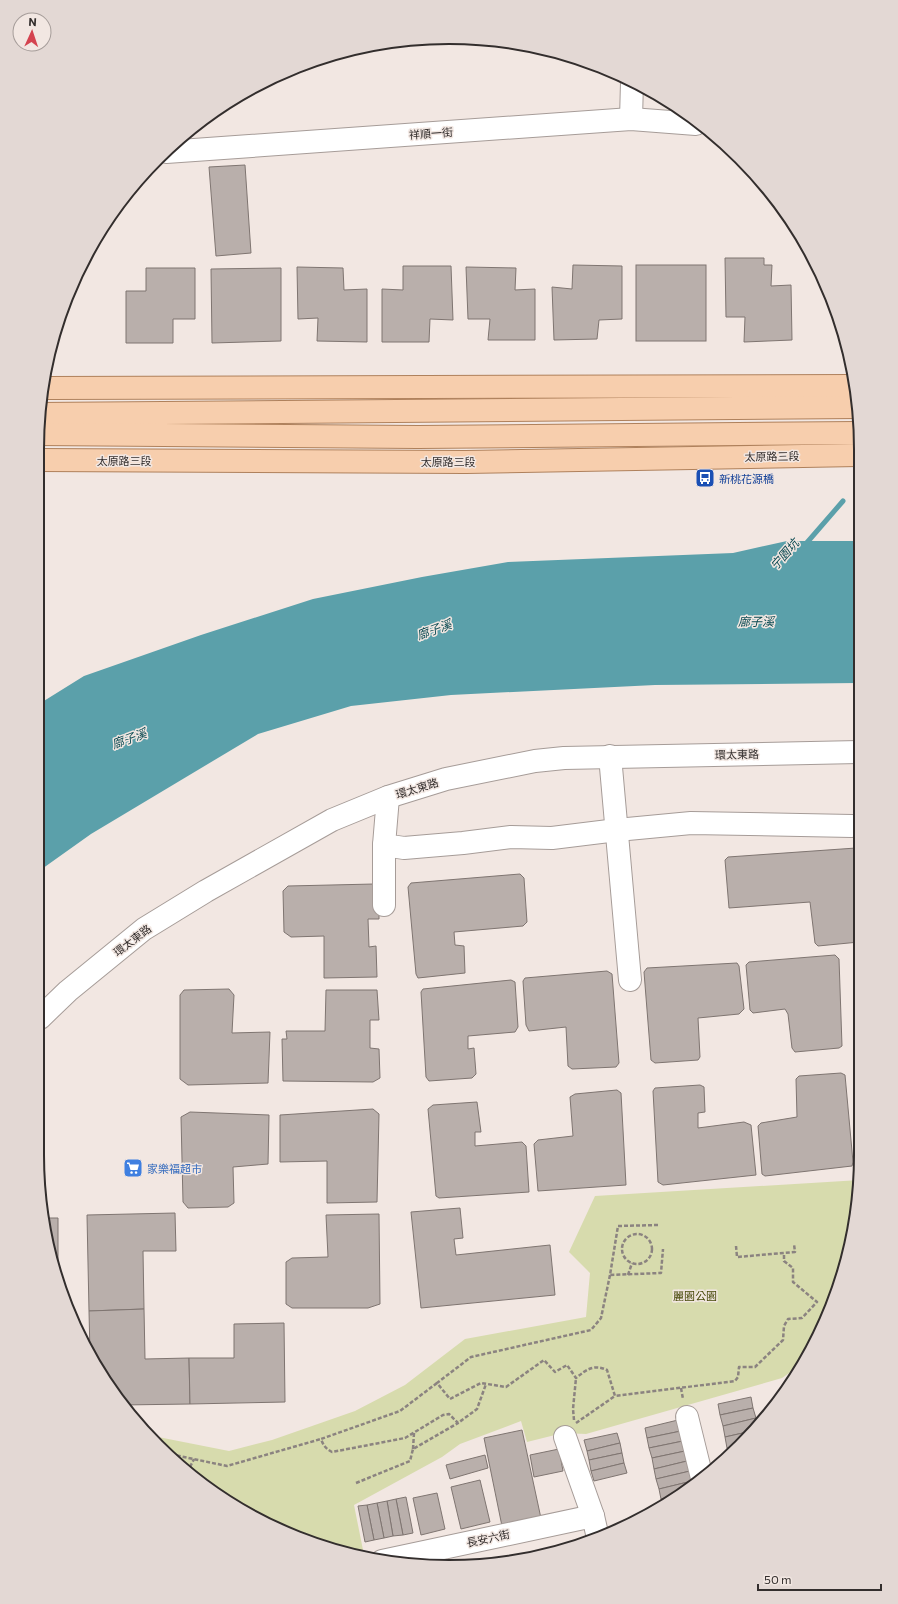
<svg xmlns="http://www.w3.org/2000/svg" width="898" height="1604" viewBox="0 0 898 1604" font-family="Commissioner,'Noto Sans TC',sans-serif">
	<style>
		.green { fill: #d7dbad }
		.water { fill: #5ba0aa }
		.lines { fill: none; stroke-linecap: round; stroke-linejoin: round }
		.stream { stroke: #5ba0aa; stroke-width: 5 }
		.building { fill: #b9afab; stroke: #7f7571 }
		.minor-casing { stroke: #a69c98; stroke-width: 24 }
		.major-casing { stroke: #af815c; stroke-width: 24 }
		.path { stroke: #8b8380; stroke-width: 2.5; stroke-dasharray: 4 2; stroke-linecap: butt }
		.minor { stroke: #fff; stroke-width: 22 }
		.major { stroke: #f7cead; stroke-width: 22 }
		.labels { text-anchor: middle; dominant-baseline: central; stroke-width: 3; stroke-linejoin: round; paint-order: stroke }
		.street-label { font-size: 11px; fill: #332e2d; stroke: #f2e7e2 }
		.transit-label { font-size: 11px; fill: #164399; stroke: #f2e7e2; text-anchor: start }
		.shop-label { font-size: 11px; fill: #366cbe; stroke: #f2e7e2; text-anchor: start }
		.park-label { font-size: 11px; fill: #454706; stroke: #f2e7e2 }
		.water-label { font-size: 12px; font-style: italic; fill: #074850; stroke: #f2e7e2 }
		.rim { fill: none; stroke: #332e2d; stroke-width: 2 }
	</style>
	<rect width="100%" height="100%" fill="#f2e7e2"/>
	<path class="green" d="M860 1180 839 1287 805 1362 782 1378 586 1434 563 1433 527 1442 521 1421 460 1444 442 1457 354 1505 364 1555 358 1556 342 1553 267 1525 220 1497 158 1446 148 1435 229 1451 272 1440 355 1411 405 1385 465 1339 586 1317 590 1273 569 1252 595 1196Z"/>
	<path class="water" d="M787 541H858V683L655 685 451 695 351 706 258 734 91 834 39 871V704L84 676 201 635 313 599 422 577 508 562 733 553Z"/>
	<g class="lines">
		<path class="stream" d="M804 546 843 501"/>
	</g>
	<g class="building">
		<path d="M245 165 251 253 216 256 209 167Z"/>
		<path d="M725 258H764V265H772L771 286 791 285 792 340 744 342 745 317H726Z"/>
		<path d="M573 265 622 266V319L599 320 597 339 554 340 552 287 572 289Z"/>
		<rect x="636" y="265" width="70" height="76"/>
		<path d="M403 266H451L453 320 430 319 429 342H382V289L403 290Z"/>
		<path d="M297 267 343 268 344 290 367 289V342L317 341 318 318 298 319Z"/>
		<path d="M466 267 516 268 515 290 535 289V340H488L490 319H468Z"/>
		<path d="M146 268H195V319H173V343H126V291H146Z"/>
		<path d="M281 268V341L212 343 211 269Z"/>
		<path d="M856 848 859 851V942L818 946 815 943 810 902 729 908 725 860 728 857Z"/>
		<path d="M520 874 524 878 527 922 523 926 454 932 455 945 464 946 465 973 418 978 416 974 408 887 411 883Z"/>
		<path d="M374 884 379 889V919H368L369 947 376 946 377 977 324 978V936L291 937 284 932 283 891 288 886Z"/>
		<path d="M835 955 839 959 842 1046 839 1048 795 1052 792 1048 788 1014 785 1009 753 1013 750 1010 746 965 749 962Z"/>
		<path d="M737 963 739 966 744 1009 739 1014 698 1018 700 1057 698 1060 655 1063 651 1060 644 972 647 968Z"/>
		<path d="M607 971 612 974 619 1063 616 1067 572 1069 568 1066 566 1027 529 1031 526 1025 523 981 525 978Z"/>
		<path d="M511 980 515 982 518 1027 515 1032 468 1036V1049L474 1048 476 1074 472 1078 429 1081 426 1077 421 992 423 989Z"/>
		<path d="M229 989 234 995 232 1033 270 1032 268 1083 188 1085 180 1079V995L184 990Z"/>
		<path d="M326 990H377L379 1020H370V1048L379 1049 380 1078 373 1082 283 1081 282 1039H287L286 1031H325Z"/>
		<path d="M841 1073 845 1075 853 1162 852 1166 765 1176 762 1174 758 1126 761 1123 797 1117 796 1079 799 1076Z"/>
		<path d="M700 1085 704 1087 705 1112 698 1113V1128L744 1122 751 1125 756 1175 663 1185 658 1182 653 1091 655 1088Z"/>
		<path d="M617 1090 621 1093 626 1185 538 1191 534 1144 538 1140 573 1136 570 1097 575 1094Z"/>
		<path d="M477 1102 481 1132H475V1146L522 1142 526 1146 529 1192 439 1198 436 1196 428 1109 433 1105Z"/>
		<path d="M373 1109 379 1114 377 1202 327 1203V1161L280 1162V1115Z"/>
		<path d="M190 1112 269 1115 268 1164 233 1167 234 1203 228 1207 188 1208 183 1202 181 1117Z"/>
		<path d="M460 1208 463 1238 454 1239 456 1255 550 1245 555 1295 421 1308 411 1212Z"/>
		<path d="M175 1213 176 1251H143L144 1309 89 1311 87 1215Z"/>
		<path d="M379 1214 380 1304 368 1308H292L286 1304V1262L292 1258 328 1257 326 1215Z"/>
		<path d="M43 1218H58V1283Z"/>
		<path d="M144 1309 145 1359 189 1358 190 1404 122 1405 90 1354 89 1311Z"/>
		<path d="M284 1323 285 1402 190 1404 189 1358H234V1324Z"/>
		<path d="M751 1397 753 1408 720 1415 718 1404Z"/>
		<path d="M753 1408 756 1418 723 1426 720 1415Z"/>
		<path d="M756 1418 758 1428 756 1430 725 1437 723 1426Z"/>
		<path d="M678 1420 681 1431 647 1438 645 1428Z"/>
		<path d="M522 1430 542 1523 503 1531 484 1438Z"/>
		<path d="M756 1430 741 1445 727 1448 725 1437Z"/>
		<path d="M681 1431 683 1441 649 1448 647 1438Z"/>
		<path d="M617 1433 620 1443 587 1451 584 1440Z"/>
		<path d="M683 1441 685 1451 652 1458 649 1448Z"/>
		<path d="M620 1443 622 1453 589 1460 587 1451Z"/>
		<path d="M741 1445 730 1456 727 1448Z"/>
		<path d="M559 1449 563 1471 534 1477 530 1455Z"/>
		<path d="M685 1451 687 1461 654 1469 652 1458Z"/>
		<path d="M622 1453 624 1463 591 1471 589 1460Z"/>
		<path d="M485 1455 488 1468 450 1479 446 1465Z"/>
		<path d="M687 1461 690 1471 656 1479 654 1469Z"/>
		<path d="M624 1463 627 1473 594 1481 591 1471Z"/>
		<path d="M690 1471 692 1481 659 1489 656 1479Z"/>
		<path d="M480 1480 490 1522 461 1529 451 1487Z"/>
		<path d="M692 1481 693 1485 678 1495 661 1499 659 1489Z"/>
		<path d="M437 1493 445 1529 421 1535 413 1498Z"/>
		<path d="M678 1495 663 1506 661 1499Z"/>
		<path d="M406 1497 413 1533 403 1535 396 1499Z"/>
		<path d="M396 1499 403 1535 393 1536 387 1501Z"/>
		<path d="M387 1501 393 1536 384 1538 377 1503Z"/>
		<path d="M377 1503 384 1538 374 1540 367 1505Z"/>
		<path d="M367 1505 374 1540 365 1542 358 1506Z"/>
		<path d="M633 1523 607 1535 606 1529Z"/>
		<path d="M590 1539 591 1540 580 1544V1541Z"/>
		<path d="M580 1541V1544L570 1547 569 1544Z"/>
		<path d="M569 1544 570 1547 560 1550 559 1546Z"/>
		<path d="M559 1546 560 1550 549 1553 548 1549Z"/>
	</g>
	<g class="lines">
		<defs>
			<g id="minor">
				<path d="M631 119 632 82"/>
				<path d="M166 152 631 119 696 124"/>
				<path d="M610 756 630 980"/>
				<path d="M388 797 384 845 404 848 463 843 511 837 552 838 617 830 691 823 852 826"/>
				<path d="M384 905V845"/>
				<path d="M40 1018 68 991 144 929 206 891 332 820 388 797 446 779 535 761 564 758 859 752"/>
				<path d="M687 1417 702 1478"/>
				<path d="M565 1437 593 1516 598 1538"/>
				<path d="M382 1561 593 1516"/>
			</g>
			<g id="major">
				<path d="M45 388 855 386"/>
				<path d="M39 414 858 407"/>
				<path d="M38 434 418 437 858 433"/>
				<path d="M38 460 466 462 858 455"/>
			</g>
		</defs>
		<use href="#minor" class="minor-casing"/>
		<use href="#major" class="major-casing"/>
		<g class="path">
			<path d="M658 1225 618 1226 610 1275 661 1273 663 1249"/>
			<circle cx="637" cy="1249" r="15"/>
			<path d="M736 1246 737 1257 795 1252 794 1244"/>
			<path d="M610 1275 601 1318 591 1330 471 1357 437 1383 450 1399 481 1383 506 1387 544 1360 555 1372 567 1365 576 1378C587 1369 594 1364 607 1370L615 1396 735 1381 738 1377 739 1367H755L783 1340 784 1326 788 1319 802 1318 817 1302 793 1282V1268L784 1261V1253"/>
			<path d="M628 1275 632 1263"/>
			<path d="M437 1383 400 1411 321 1439C323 1445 326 1449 332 1452L405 1438 443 1415 449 1414 458 1423 477 1409 486 1384"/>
			<path d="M681 1388 683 1399"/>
			<path d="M574 1420 573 1409 576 1378"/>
			<path d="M576 1423 615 1396"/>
			<path d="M413 1449 414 1433"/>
			<path d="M165 1453 227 1466 321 1439"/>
			<path d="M190 1473V1467L194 1459"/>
			<path d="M356 1483 410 1461 413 1449 458 1423"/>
		</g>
		<use href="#minor" class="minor"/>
		<use href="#major" class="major"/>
	</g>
	<defs>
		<symbol id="bus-square" viewBox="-11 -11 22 22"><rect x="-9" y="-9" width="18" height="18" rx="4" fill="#1a4fb4" stroke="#f2e7e2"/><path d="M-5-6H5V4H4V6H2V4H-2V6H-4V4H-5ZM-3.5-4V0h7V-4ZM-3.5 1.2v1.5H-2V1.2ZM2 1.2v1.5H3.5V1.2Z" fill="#fff"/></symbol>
		<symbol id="supermarket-square" viewBox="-11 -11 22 22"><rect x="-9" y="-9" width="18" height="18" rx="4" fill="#3f7fe0" stroke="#f2e7e2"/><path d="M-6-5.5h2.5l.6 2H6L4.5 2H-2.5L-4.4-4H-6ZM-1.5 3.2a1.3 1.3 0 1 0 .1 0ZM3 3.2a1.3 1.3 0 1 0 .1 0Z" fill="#fff"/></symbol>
	</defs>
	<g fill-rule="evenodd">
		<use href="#bus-square" x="694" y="467" width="22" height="22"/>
		<use href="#supermarket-square" x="122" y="1157" width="22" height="22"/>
	</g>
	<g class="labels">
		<g class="street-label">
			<text transform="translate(431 133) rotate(-4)">祥順一街</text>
			<text transform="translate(772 456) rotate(-1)">太原路三段</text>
			<text x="124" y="460">太原路三段</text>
			<text x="448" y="461">太原路三段</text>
			<text transform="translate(737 754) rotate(-1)">環太東路</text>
			<text transform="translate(417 788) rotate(-17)">環太東路</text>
			<text transform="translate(132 940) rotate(-37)">環太東路</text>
			<text transform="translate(488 1538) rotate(-12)">長安六街</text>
		</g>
		<g class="transit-label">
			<text x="719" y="478">新桃花源橋</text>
		</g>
		<g class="shop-label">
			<text x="147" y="1168">家樂福超市</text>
		</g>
		<g class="park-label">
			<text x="695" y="1295">麗園公園</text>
		</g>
		<g class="water-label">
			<text transform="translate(784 554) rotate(-49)">宁園坑</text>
			<text x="756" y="621">廍子溪</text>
			<text transform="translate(434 629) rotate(-20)">廍子溪</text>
			<text transform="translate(129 738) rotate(-20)">廍子溪</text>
		</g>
	</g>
	<path d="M0 0H898V1604H0ZM449 44H449A405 405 0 0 1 854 449V1155A405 405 0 0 1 449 1560H449A405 405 0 0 1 44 1155V449A405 405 0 0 1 449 44Z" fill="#e3d8d4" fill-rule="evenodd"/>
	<path class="rim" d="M449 44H449A405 405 0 0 1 854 449V1155A405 405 0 0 1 449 1560H449A405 405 0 0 1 44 1155V449A405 405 0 0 1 449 44Z"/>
	<g transform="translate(32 32) rotate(3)"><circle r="19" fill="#f2e7e2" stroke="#a69d9a"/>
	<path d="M0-3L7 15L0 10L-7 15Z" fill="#d4434f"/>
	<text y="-6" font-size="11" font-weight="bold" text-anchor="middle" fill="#332e2d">N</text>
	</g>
	<path d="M758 1584v6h123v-6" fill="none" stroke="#332e2d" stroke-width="2"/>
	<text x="764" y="1584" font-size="12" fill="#332e2d" stroke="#f2e7e2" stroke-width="3" paint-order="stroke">50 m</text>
</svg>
